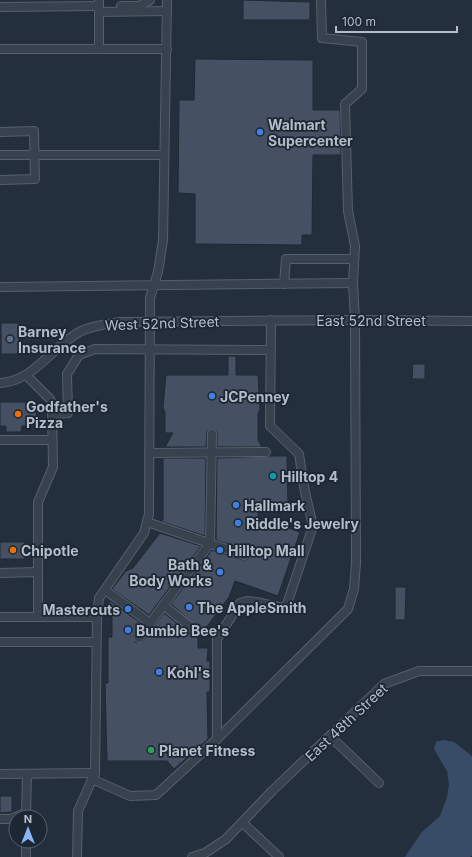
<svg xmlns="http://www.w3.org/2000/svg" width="472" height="857" viewBox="0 0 472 857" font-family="Inter,sans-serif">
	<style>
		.water { fill: #394c67 }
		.building { fill: #455162; stroke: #1f2835 }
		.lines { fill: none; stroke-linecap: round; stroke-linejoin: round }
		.minor-casing { stroke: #565f6c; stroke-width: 10 }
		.minor { stroke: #38414e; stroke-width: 8 }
		.shop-dot { fill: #3f7fe0; stroke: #1d2633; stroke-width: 1.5 }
		.service-dot { fill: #5c6f8a; stroke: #1d2633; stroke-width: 1.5 }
		.food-dot { fill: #e8710a; stroke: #1d2633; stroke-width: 1.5 }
		.culture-dot { fill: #0f9aa8; stroke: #1d2633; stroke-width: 1.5 }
		.leisure-dot { fill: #2e9e5b; stroke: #1d2633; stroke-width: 1.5 }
		.labels { text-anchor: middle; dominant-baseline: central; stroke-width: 3.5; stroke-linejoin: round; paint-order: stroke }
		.poi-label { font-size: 14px; font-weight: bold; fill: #b4bcc9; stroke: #1d2633; text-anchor: start }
		.street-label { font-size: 14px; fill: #b4bcc9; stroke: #1d2633 }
	</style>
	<rect width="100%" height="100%" fill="#242f3e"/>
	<path class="water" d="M443 740 454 742 472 756V855L470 857H405L422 832 440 816 447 797 449 785 447 771 434 749 436 742Z"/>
	<g class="building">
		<path d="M243 0 310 2V20H243Z"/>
		<path d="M195 59 313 60V110H340L341 155H313L312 235H302V245L195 244V194L178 193 179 100H194Z"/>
		<rect x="1" y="323" width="18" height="31"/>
		<path d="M228 356H236V375H258L260 410 258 413V440L262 447H217V432L212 429 207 432 206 447H165L173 433H165V413L163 407 166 375H228Z"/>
		<path d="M413 364H425V379H412Z"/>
		<path d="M0 402H36L37 426H22L21 432H6V426H0Z"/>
		<path d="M269 456H287L288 505H259L258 518 300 532 278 596 235 581 229 597 203 632 171 604 212 550 243 560 247 559 249 556 246 550 216 540 217 458Z"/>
		<path d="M163 458H206L205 536 160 521 163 520Z"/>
		<path d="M160 533 201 546 149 615 112 589 126 571 133 568Z"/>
		<rect x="0" y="542" width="25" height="17"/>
		<path d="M395 587H406L405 620H395Z"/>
		<path d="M110 601 142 624 134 637 136 643 143 641 164 613 190 634H195L198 631V648H208L207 661H210V692H207L208 739 174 769 167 761H107L105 683H108V637H112V610L108 604Z"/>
		<path d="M0 796H12V812L0 813Z"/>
	</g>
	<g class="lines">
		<defs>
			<g id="minor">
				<path d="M121 6H139L150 0"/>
				<path d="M0 7 99 6"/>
				<path d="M99 12 167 11"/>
				<path d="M0 49H167"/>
				<path d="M99 49V0"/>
				<path d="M0 132 34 131 35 179 0 180"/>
				<path d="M0 155H164"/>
				<path d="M284 284 286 259H354"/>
				<path d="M0 287 353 283"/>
				<path d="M27 376 50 399 52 404 53 467 38 502V617"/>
				<path d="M0 383C35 381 52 346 81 331 94 325 107 324 120 322L355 320 472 321"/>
				<path d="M52 414 68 413 67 374 79 355 95 349 271 350"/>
				<path d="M0 440H52"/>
				<path d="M149 453 266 452"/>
				<path d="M147 522 244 555"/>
				<path d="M0 573 38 572"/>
				<path d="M105 590 150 623"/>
				<path d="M163 605 193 629"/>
				<path d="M0 617H97"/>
				<path d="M139 638 210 543 212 434"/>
				<path d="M0 642H96"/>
				<path d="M330 736 379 783"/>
				<path d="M217 739V639L240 603 247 601 256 602 283 608 287 604 313 526 305 492 299 454 270 426 271 320"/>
				<path d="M0 774 95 773"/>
				<path d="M92 779 130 796 156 795 217 739 348 609 354 589 356 563 355 320 353 283 355 246 348 211 345 104 362 89V42L322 38 321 0"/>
				<path d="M26 817 27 774"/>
				<path d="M0 819H11L27 812"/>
				<path d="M243 823 279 857"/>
				<path d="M26 857V841"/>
				<path d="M77 857 78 811 95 773 97 617 99 598 144 533 149 514 150 298 158 272 163 240 167 0"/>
				<path d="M192 857 205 853 226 839 272 791 384 684 419 671H472"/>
			</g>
		</defs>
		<use href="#minor" class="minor-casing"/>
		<use href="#minor" class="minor"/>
	</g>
	<g class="shop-dot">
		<circle cx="260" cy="132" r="4"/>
		<circle cx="212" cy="396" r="4"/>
		<circle cx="236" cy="505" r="4"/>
		<circle cx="238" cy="523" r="4"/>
		<circle cx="220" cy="550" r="4"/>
		<circle cx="220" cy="572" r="4"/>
		<circle cx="189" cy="607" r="4"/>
		<circle cx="128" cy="609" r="4"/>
		<circle cx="128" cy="630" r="4"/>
		<circle cx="159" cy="672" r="4"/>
	</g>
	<circle class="service-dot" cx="10" cy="339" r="4"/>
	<g class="food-dot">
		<circle cx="18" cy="414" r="4"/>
		<circle cx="13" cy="550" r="4"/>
	</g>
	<circle class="culture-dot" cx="273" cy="476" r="4"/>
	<circle class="leisure-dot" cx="151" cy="750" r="4"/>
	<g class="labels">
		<g class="poi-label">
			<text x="268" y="124">Walmart<tspan x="268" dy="16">Supercenter</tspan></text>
			<text x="18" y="331">Barney<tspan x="18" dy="16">Insurance</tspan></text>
			<text x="220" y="396">JCPenney</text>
			<text x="26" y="406">Godfather's<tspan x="26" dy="16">Pizza</tspan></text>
			<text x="281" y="476">Hilltop 4</text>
			<text x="244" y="505">Hallmark</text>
			<text x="246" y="523">Riddle's Jewelry</text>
			<text x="21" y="550">Chipotle</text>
			<text x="228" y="550">Hilltop Mall</text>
			<text x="212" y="564" text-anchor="end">Bath &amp;<tspan x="212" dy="16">Body Works</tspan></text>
			<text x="197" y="607">The AppleSmith</text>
			<text x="120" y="609" text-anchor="end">Mastercuts</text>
			<text x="136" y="630">Bumble Bee's</text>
			<text x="167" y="672">Kohl's</text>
			<text x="159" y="750">Planet Fitness</text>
		</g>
		<g class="street-label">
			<text x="371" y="320">East 52nd Street</text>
			<text transform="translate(162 323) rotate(-2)">West 52nd Street</text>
			<text transform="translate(346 722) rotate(-43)">East 48th Street</text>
		</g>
	</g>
	<g transform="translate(28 829)"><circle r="19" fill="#1d2633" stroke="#59626f"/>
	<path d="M0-3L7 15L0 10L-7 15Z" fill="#8ab4f8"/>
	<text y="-6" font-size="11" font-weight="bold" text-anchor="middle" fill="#b4bcc9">N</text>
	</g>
	<path d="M336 26v6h121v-6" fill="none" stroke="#b4bcc9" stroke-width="2"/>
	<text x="342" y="26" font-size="12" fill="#b4bcc9" stroke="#1d2633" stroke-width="3" paint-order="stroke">100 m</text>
</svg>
